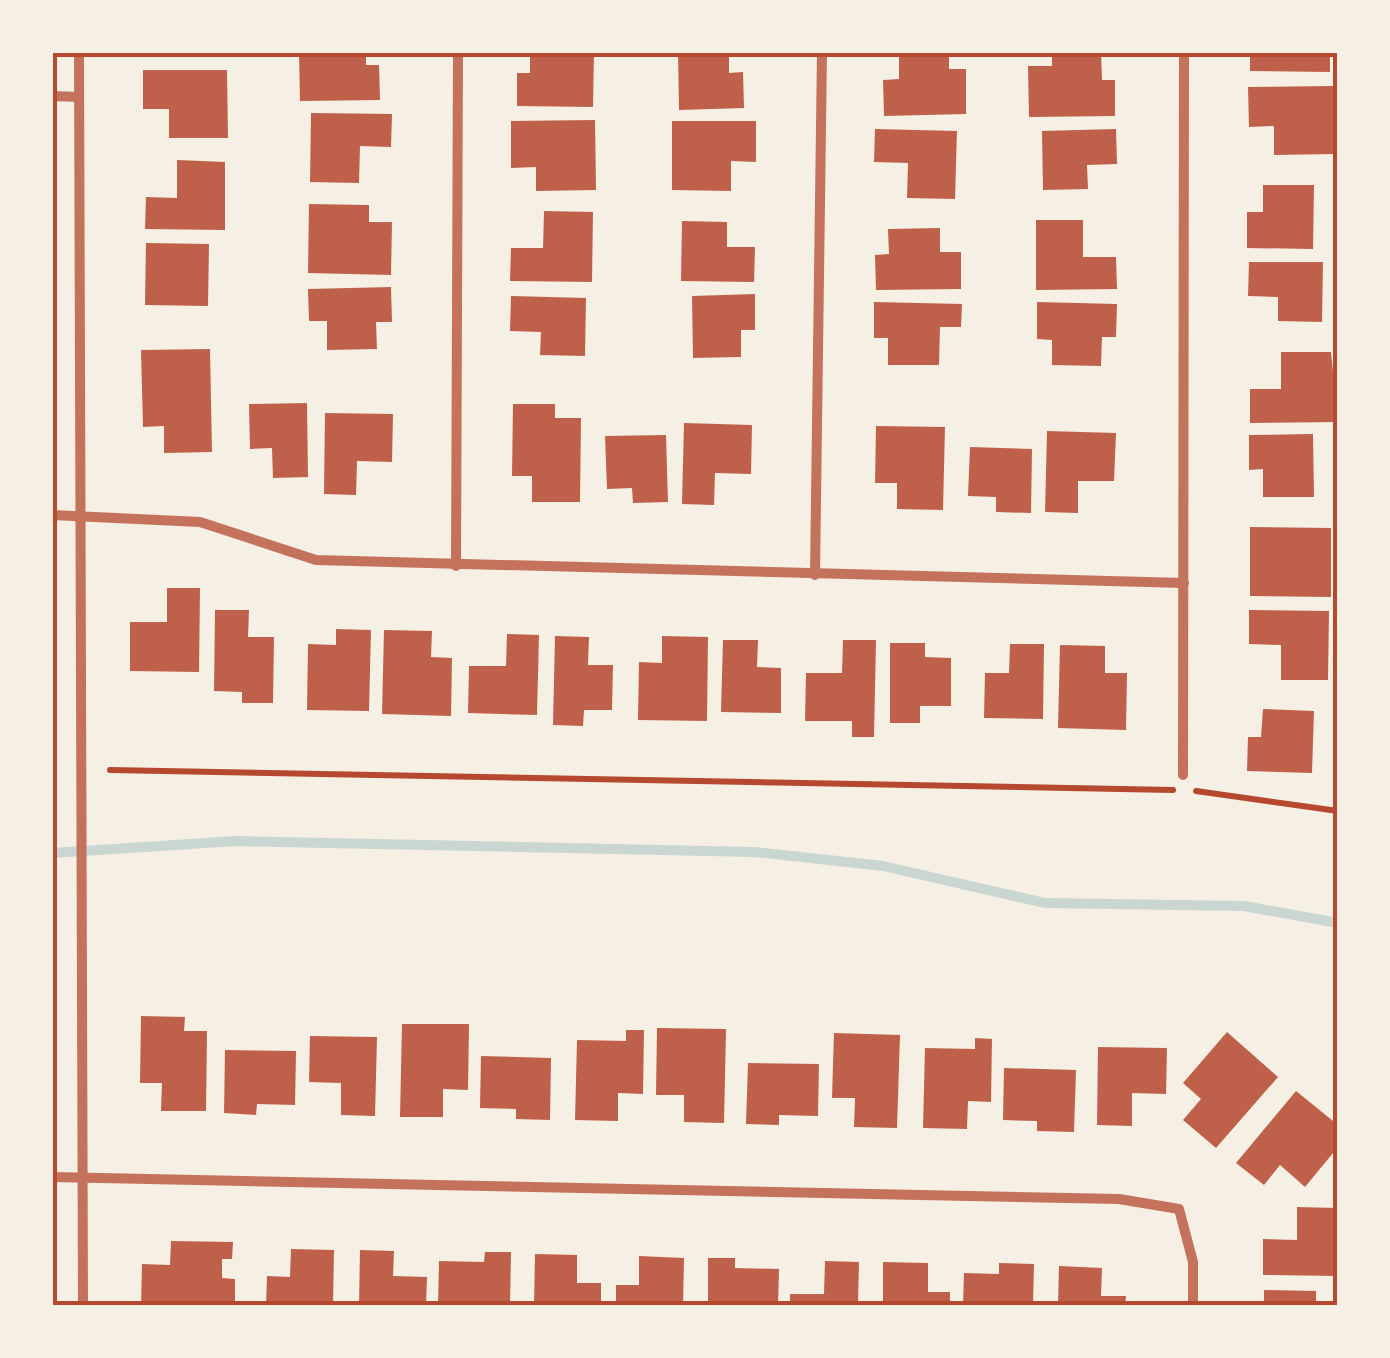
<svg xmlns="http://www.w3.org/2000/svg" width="1390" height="1358" viewBox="0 0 1390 1358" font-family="'Roboto Condensed',sans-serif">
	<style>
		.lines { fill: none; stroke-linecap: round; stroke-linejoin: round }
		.stream { stroke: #c9d6d2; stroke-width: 10 }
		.building { fill: #bf614a }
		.path { stroke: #b5482f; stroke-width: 6 }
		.minor { stroke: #c5725c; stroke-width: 10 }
		.neatline { fill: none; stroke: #b5482f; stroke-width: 4 }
	</style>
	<rect width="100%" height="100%" fill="#f6efe4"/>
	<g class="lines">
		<path class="stream" d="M52 853 236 841 755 852 883 866 1045 903 1244 906 1338 923"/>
	</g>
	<g class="building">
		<path d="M299 52H366V65H379L380 100 300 101Z"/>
		<path d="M530 52H594L593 107 517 106V73H530Z"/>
		<path d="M678 52H729V73L743 72 744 108 679 110Z"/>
		<path d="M949 52V69H966V114L884 116 883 80 899 79V53Z"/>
		<path d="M1101 52 1102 80H1115V116L1029 117 1028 66H1052V53Z"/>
		<path d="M1250 52H1330V72L1250 71Z"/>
		<path d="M143 70H227L228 138H169V109H143Z"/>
		<path d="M1333 86 1334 154 1274 155V126L1249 127 1248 87Z"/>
		<path d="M311 113 392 114 391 147 360 146 359 183 310 182Z"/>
		<path d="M595 120 596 190 536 191V167L511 168V121Z"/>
		<path d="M672 121H756V162L731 161V191L672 190Z"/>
		<path d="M875 129 957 131 955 199 907 198 908 163 874 162Z"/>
		<path d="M1116 129 1117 164 1087 165 1088 189 1043 190 1042 131Z"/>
		<path d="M177 160 225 162V230L145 229 146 197 177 198Z"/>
		<path d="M1263 185H1314L1313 249 1247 248V212H1263Z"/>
		<path d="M309 204 369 205V222H392L391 275 308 273Z"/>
		<path d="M544 211 593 212 592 282 510 281 511 248H543Z"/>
		<path d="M1036 220H1083V257H1116L1117 289 1036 290Z"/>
		<path d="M682 221 727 222V247H755L754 282 681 281Z"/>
		<path d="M940 228V252H961V289L876 290 875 255 889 254 888 229Z"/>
		<path d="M146 243 209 244 208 306 145 305Z"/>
		<path d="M1249 262H1323L1322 322 1278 321V297L1248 296Z"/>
		<path d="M391 287 392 322H376L377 349 327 350V321H309L308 289Z"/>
		<path d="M755 294V330H741V357L693 358 692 296Z"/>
		<path d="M511 296 586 298 585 356 540 355 541 332 510 331Z"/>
		<path d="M874 302 962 304 961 327H940L939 365H888V338H874Z"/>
		<path d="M1037 302 1117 304 1116 337H1102L1101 366 1052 365V340L1037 339Z"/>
		<path d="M210 349 212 452 164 453V426L143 427 141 350Z"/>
		<path d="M1281 352H1331L1338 422 1250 423V389H1281Z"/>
		<path d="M307 403 308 477 273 478 272 448 250 449 249 404Z"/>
		<path d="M513 404H555V418H581L580 502H532V476H512Z"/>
		<path d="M325 413 393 414 392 462 357 461 356 495 324 494Z"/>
		<path d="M684 423 752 425 751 474 715 473 714 505 682 504Z"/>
		<path d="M876 426 945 427 943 510 897 509V483H875Z"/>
		<path d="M1047 431 1116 433 1114 481H1078V513L1045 512Z"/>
		<path d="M1313 434 1314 497H1263V469L1249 470V435Z"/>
		<path d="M666 435 668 502 633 503 632 488 607 489 605 436Z"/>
		<path d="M970 447 1032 449 1031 513 996 512V497L968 496Z"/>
		<path d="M1250 527 1331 528V597L1250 596Z"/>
		<path d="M167 588H200L199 672 130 671V622H167Z"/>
		<path d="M215 610H249L248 637H274L273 703H242V692L214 691Z"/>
		<path d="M1249 610 1329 611 1328 680H1281V645L1249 644Z"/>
		<path d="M336 629 371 630 369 711 307 710 308 644 336 645Z"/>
		<path d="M384 630 432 631 431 657 452 658 451 716 382 714Z"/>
		<path d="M507 634 539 635 537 715 468 713 469 666H506Z"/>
		<path d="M555 636 589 637 588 665H613L612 710H584L583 726 553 725Z"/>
		<path d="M662 636 708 637 707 721 638 720 639 662 662 663Z"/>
		<path d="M723 640H758L757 667 781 668V713L721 712Z"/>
		<path d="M843 640H876L874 737H852V721H805L806 673H842Z"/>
		<path d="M890 643H925V657L951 658V706H920V723H890Z"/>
		<path d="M1010 644H1044L1043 719 984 718 985 673H1009Z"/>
		<path d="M1060 645 1105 646V673H1127L1126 730 1058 728Z"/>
		<path d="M1263 709 1314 711 1312 773 1247 771 1248 737H1261Z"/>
		<path d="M141 1016 185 1017 184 1031H207L206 1111H161L162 1083H140Z"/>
		<path d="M402 1024H469L468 1090 443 1089V1117H400Z"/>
		<path d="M657 1028 726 1029 724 1123 684 1122V1095H656Z"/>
		<path d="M626 1030H644L643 1094 618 1093V1121L575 1120 577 1040 626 1041Z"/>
		<path d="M1227 1032 1278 1077 1216 1148 1183 1120 1201 1099 1183 1083Z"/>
		<path d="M834 1033 900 1035 897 1128 854 1127 855 1098H832Z"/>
		<path d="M310 1036 377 1037 375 1116 341 1115V1083L309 1082Z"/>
		<path d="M975 1038 992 1039 991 1102 968 1101 967 1129 923 1128 925 1048 975 1049Z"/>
		<path d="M1098 1047 1167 1048 1166 1094 1132 1093V1126L1097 1125Z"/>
		<path d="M225 1050 296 1051 295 1105 257 1104 256 1115 224 1113Z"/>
		<path d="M481 1056 551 1058 550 1120 516 1119V1109L480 1108Z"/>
		<path d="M748 1063 819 1064 818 1116 779 1115V1125L746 1124Z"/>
		<path d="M1004 1068 1076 1070 1074 1132 1037 1131V1121L1003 1120Z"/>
		<path d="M1296 1091 1338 1125V1147L1305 1187 1280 1165 1264 1185 1236 1163Z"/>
		<path d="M1297 1207 1338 1208V1276L1263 1275V1239L1297 1240Z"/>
		<path d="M171 1241 233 1242 232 1259H222V1278L235 1279V1306H141L142 1264 170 1265Z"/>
		<path d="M291 1249 334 1250 333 1306H266L267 1276 290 1277Z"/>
		<path d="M360 1250 394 1251 393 1276 427 1277 426 1306H359Z"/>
		<path d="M485 1252H511L510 1306H438L439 1261 484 1262Z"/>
		<path d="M535 1254 577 1255V1283H601V1306H534Z"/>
		<path d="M639 1256 684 1258 683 1306H616V1285H639Z"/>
		<path d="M708 1258H735V1268L779 1269 778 1306H708Z"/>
		<path d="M825 1261 859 1262 858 1306H790V1294H824Z"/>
		<path d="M883 1262 928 1263V1292H950V1306H883Z"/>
		<path d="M999 1263 1034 1264 1033 1306H963L964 1273 999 1274Z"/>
		<path d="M1059 1266 1102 1268 1101 1296H1126L1125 1306H1058Z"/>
		<path d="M1264 1290 1316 1291V1306H1264Z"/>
	</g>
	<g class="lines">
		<g class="path">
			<path d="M110 770 1173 790"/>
			<path d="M1196 791 1338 811"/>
		</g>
		<g class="minor">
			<path d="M79 52 83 1306"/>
			<path d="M52 96 79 97"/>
			<path d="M52 515 200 522 316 560 1184 583"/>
			<path d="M456 566 458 52"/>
			<path d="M815 575 822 52"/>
			<path d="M1183 775 1184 52"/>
			<path d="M52 1177 1119 1199 1179 1209 1193 1262V1306"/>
		</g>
	</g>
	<rect width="1390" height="1358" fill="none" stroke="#f6efe4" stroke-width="110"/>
	<rect x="55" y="55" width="1280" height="1248" class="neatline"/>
</svg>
